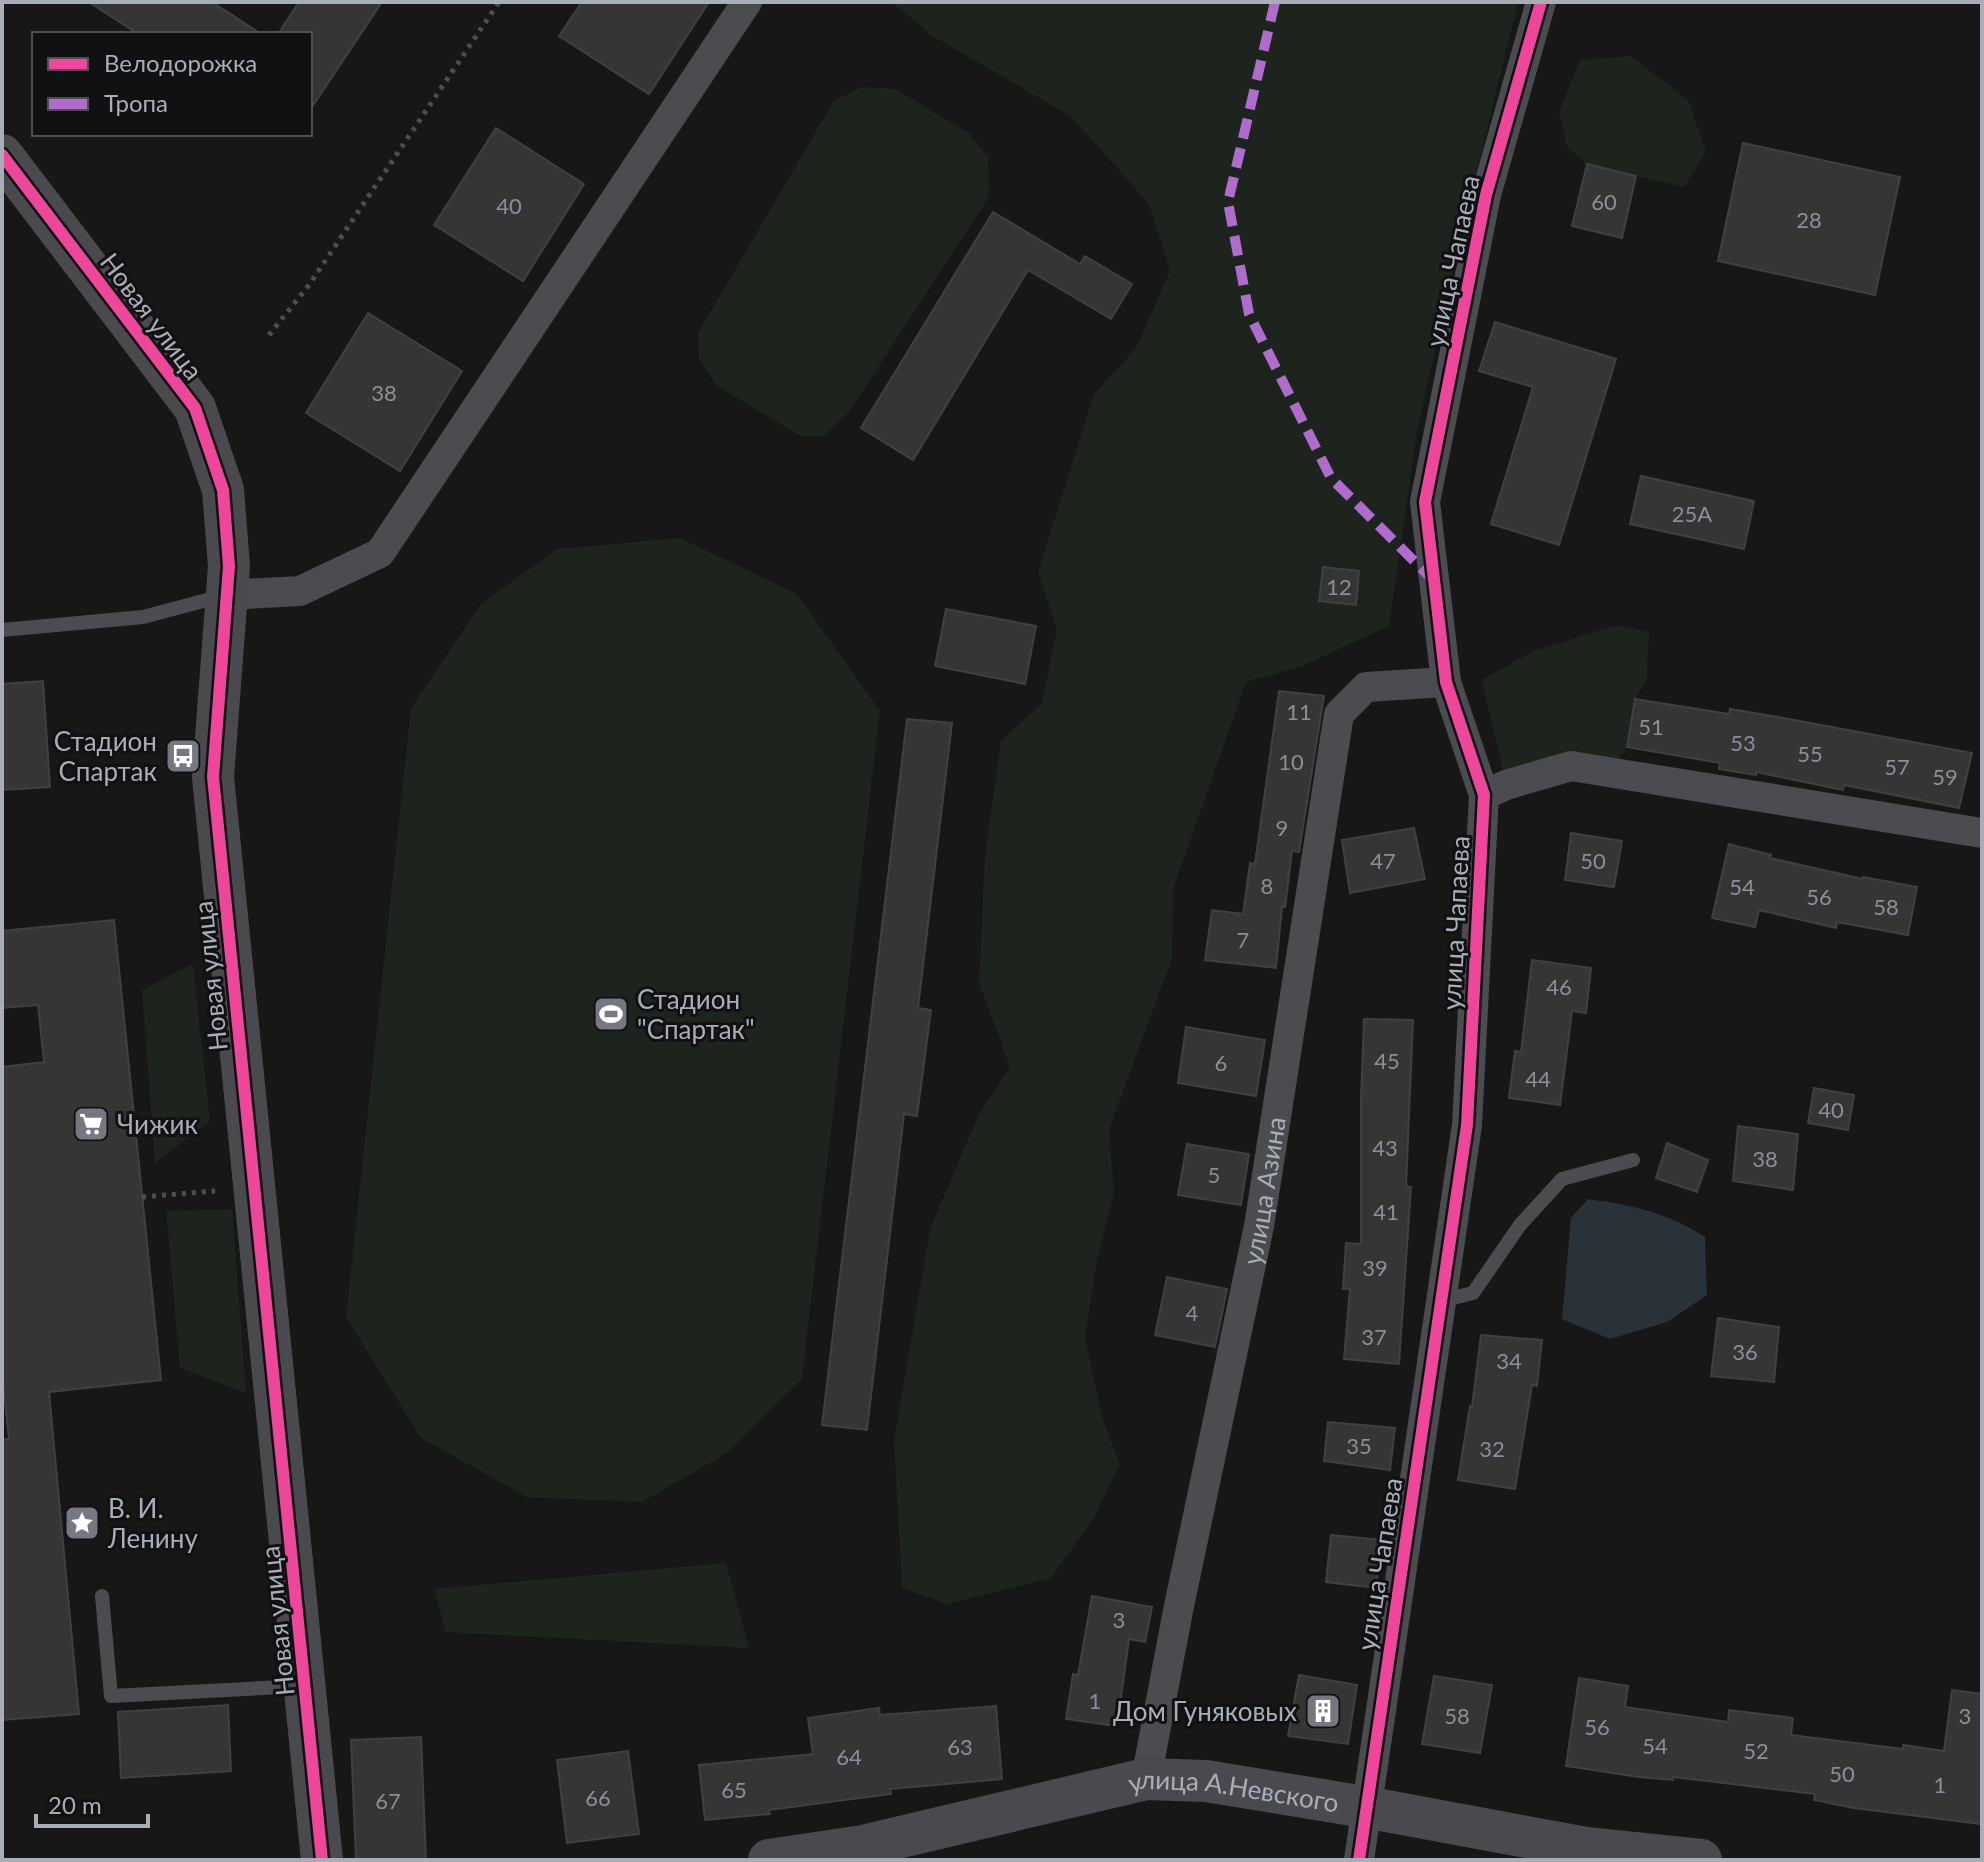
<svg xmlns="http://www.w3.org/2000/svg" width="1984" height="1862" viewBox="0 0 1984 1862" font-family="Lato,sans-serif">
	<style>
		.green { fill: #1d241e }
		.water { fill: #2a3239 }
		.building { fill: #353536; stroke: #3f4043; stroke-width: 2 }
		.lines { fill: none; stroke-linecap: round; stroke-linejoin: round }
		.path { stroke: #4d4e52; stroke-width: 5; stroke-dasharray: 4 6; stroke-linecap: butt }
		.lane { stroke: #4b4c50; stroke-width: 14 }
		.street { stroke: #4b4c50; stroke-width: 30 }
		.secondary { stroke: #4a4a4e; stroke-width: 42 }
		.quiet { stroke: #b06ccc; stroke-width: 10; stroke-dasharray: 20 10; stroke-linecap: butt }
		.cycleway-casing { stroke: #111113; stroke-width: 17 }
		.cycleway { stroke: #ed469a; stroke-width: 12 }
		.labels { text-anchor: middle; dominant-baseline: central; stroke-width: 6; stroke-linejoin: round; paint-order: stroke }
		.number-label { font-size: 22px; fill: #8b8f98 }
		.street-label { font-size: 26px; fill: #a8adb8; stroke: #111113 }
		.poi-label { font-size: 26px; fill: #a8adb8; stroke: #111113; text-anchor: start }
	</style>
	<rect width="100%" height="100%" fill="#171717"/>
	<g class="green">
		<path d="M892 2H1518L1457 252 1417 431 1389 626 1302 666 1246 682 1173 889 1172 959 1109 1129 1114 1193 1097 1260 1085 1337 1102 1418 1120 1464 1094 1518 1051 1578 947 1604 902 1588 894 1441 930 1229 979 1114 1010 1067 979 982 985 856 1001 740 1042 704 1057 629 1038 572 1094 394 1136 348 1170 271 1149 204 1072 117 931 35Z"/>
		<path d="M1630 56 1688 100 1706 152 1684 187 1587 164 1567 147 1559 112 1580 60Z"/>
		<path d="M861 87 895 89 969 133 988 157 989 197 849 412 824 436H800L716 385 699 359 698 333 834 101Z"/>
		<path d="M680 538 797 594 880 711 802 1379 727 1453 642 1502 527 1497 421 1438 346 1317 411 708 481 604 557 549Z"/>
		<path d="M1616 625 1649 632 1647 680 1635 699 1627 747 1609 772 1506 785 1482 680 1533 651Z"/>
		<path d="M193 964 210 1121 155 1163 142 990Z"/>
		<path d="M232 1209 246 1393 180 1368 166 1211Z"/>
		<path d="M726 1563 749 1648 446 1632 434 1589Z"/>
	</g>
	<path class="water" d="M1588 1199C1631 1205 1669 1213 1705 1237L1707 1295 1667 1322 1610 1339 1562 1319 1571 1218Z"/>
	<g class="building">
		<path d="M89 2H212L261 34H138Z"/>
		<path d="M299 2H382L310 110V34H278Z"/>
		<path d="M582 2H709L649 94 559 36Z"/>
		<path d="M496 128 584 184 523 281 434 225Z"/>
		<path d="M1743 143 1900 177 1875 295 1718 261Z"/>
		<path d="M1587 164 1636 176 1622 238 1572 226Z"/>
		<path d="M993 212 1080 264 1085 256 1132 284 1111 319 1028 270 913 460 861 428Z"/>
		<path d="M368 313 462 371 400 471 306 413Z"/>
		<path d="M1495 322 1616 359 1559 545 1491 524 1533 387 1479 371Z"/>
		<path d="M1641 476 1754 501 1744 549 1630 524Z"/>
		<path d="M1323 567 1359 571 1356 605 1319 601Z"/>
		<path d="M946 609 1036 626 1025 684 935 666Z"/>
		<path d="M43 681 50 787 2 790V684Z"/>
		<path d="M1279 691 1324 696 1299 852 1292 851 1285 907H1282L1276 968 1205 960 1212 910 1243 914 1250 863 1255 864Z"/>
		<path d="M1635 699 1729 714 1730 709 1778 717 1972 753 1959 808 1844 785 1843 790 1756 772V775L1719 769 1720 763 1627 747Z"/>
		<path d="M907 719 952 723 918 1008 931 1010 917 1116 904 1114 867 1430 822 1425Z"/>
		<path d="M1414 828 1425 879 1350 893 1342 840Z"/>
		<path d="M1571 833 1622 841 1614 887 1565 880Z"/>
		<path d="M1729 844 1771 855 1770 858 1863 879V877L1917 887 1908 935 1837 922 1836 928 1759 910 1755 927 1712 918Z"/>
		<path d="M114 920 161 1380 49 1392 79 1714 2 1720V1439H9L2 1374V1067L44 1062 38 1005 2 1008V931Z"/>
		<path d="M1532 960 1591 968 1586 1013 1572 1011 1560 1105 1509 1098 1515 1051 1521 1052Z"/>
		<path d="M1364 1019 1413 1020 1406 1186 1411 1187 1399 1364 1344 1359 1350 1289H1343L1346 1243 1361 1244V1101Z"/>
		<path d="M1186 1027 1265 1040 1256 1096 1178 1083Z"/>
		<path d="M1814 1088 1854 1095 1848 1130 1808 1123Z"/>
		<path d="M1738 1126 1798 1134 1793 1190 1733 1181Z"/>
		<path d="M1667 1143 1708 1160 1697 1192 1656 1178Z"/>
		<path d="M1187 1144 1249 1154 1241 1205 1178 1195Z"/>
		<path d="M1167 1277 1227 1289 1215 1347 1155 1335Z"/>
		<path d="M1718 1318 1779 1327 1774 1382 1711 1376Z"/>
		<path d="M1481 1335 1542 1340 1537 1386 1532 1385 1515 1489 1458 1480 1470 1406 1472 1407Z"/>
		<path d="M1328 1422 1395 1428 1390 1470 1324 1461Z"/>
		<path d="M1331 1535 1382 1540 1376 1588 1326 1582Z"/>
		<path d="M1092 1596 1152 1607 1145 1642 1129 1639 1117 1726 1066 1719 1073 1674 1078 1675Z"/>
		<path d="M1299 1675 1357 1685 1348 1744 1288 1736Z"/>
		<path d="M1434 1676 1492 1685 1480 1753 1422 1744Z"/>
		<path d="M1579 1678 1628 1686 1625 1707 1728 1722 1729 1710 1793 1718 1791 1735 1903 1749V1745L1944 1751 1952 1690 1982 1694V1824L1854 1808 1814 1800 1815 1794 1673 1777V1780L1639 1777 1566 1766Z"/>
		<path d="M228 1705 231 1771 121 1778 118 1712Z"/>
		<path d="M996 1706 1002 1779 890 1789 891 1794 769 1810 770 1814 705 1820 699 1765 813 1754 808 1718 879 1708 880 1715Z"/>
		<path d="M421 1737 426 1860H356L351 1740Z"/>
		<path d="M628 1751 639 1834 567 1843 557 1760Z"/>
	</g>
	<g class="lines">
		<g class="path">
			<path d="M269 335 309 285 499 2"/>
			<path d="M142 1197 215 1191"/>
		</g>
		<g class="lane">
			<path d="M2 630 143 617 222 596"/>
			<path d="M1441 1301 1473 1293 1520 1225 1562 1179 1633 1160"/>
			<path d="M102 1596 111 1696 302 1686"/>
		</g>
		<g class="street">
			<path d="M226 595 300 591 380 553 747 2"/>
			<path d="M1484 795 1506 785 1571 766 1982 833"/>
			<path id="s1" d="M1146 1779 1179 1606 1259 1226 1339 714 1366 687 1446 682"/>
			<path d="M1359 1860 1467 1125 1484 795 1446 682 1425 502 1486 195 1541 2"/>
		</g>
		<g class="secondary">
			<path d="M2 155 195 408 223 490 229 566 213 777 322 1860"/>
			<path id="s2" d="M769 1860 863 1846 1146 1779 1206 1781 1365 1807 1586 1848 1701 1860"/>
		</g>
		<path class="quiet" d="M1275 2 1228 202 1249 314 1331 478 1434 581"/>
		<defs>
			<g id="cycleway">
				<path d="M2 155 195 408 223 490 229 566 213 777 322 1860"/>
				<path d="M1359 1860 1467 1125 1484 795 1446 682 1425 502 1486 195 1541 2"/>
			</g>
		</defs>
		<use href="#cycleway" class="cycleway-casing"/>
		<use href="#cycleway" class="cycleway"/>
	</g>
	<defs>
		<symbol id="bus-square" viewBox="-11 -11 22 22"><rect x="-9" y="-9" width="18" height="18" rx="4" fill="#757880" stroke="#111113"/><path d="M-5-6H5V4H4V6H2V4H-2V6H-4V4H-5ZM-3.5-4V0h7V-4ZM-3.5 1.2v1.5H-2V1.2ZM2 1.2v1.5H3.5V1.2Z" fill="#fff"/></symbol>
		<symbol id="stadium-square" viewBox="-11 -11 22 22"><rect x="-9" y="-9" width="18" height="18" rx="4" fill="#757880" stroke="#111113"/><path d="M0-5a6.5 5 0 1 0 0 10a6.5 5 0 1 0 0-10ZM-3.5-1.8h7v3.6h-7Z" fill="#fff"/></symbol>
		<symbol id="supermarket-square" viewBox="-11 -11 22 22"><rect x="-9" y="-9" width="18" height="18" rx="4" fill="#757880" stroke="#111113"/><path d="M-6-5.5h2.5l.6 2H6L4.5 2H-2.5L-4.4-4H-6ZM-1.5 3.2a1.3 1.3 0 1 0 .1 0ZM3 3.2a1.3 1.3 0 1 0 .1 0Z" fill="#fff"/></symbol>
		<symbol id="sight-square" viewBox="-11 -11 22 22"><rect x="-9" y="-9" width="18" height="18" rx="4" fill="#757880" stroke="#111113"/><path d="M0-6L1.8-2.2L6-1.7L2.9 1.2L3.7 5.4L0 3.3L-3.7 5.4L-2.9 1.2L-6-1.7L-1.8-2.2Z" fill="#fff"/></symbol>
		<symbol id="building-square" viewBox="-11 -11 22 22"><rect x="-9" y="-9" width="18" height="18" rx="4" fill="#757880" stroke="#111113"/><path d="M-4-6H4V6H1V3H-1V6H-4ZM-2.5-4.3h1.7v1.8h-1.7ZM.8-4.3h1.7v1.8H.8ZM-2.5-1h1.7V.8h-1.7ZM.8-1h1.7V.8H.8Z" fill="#fff"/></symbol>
	</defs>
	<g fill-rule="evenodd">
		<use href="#bus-square" x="163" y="736" width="40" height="40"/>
		<use href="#stadium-square" x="591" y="994" width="40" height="40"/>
		<use href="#supermarket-square" x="71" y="1104" width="40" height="40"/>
		<use href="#sight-square" x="62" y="1503" width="40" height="40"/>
		<use href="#building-square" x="1303" y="1691" width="40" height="40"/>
	</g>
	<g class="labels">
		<g class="number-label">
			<text x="1604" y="201">60</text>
			<text x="509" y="205">40</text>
			<text x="1809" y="219">28</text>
			<text x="384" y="392">38</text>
			<text x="1692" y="513">25А</text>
			<text x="1339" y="586">12</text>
			<text x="1299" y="711">11</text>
			<text x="1651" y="726">51</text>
			<text x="1743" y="742">53</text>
			<text x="1810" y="753">55</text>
			<text x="1291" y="761">10</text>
			<text x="1897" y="766">57</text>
			<text x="1945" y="776">59</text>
			<text x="1282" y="827">9</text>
			<text x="1383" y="860">47</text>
			<text x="1593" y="860">50</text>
			<text x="1267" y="885">8</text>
			<text x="1742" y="886">54</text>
			<text x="1819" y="896">56</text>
			<text x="1886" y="906">58</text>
			<text x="1243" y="939">7</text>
			<text x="1559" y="986">46</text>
			<text x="1387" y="1060">45</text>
			<text x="1221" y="1062">6</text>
			<text x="1538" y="1078">44</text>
			<text x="1831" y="1109">40</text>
			<text x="1385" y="1147">43</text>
			<text x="1765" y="1158">38</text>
			<text x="1214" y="1174">5</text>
			<text x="1386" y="1211">41</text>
			<text x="1375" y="1267">39</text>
			<text x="1192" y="1312">4</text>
			<text x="1374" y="1336">37</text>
			<text x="1745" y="1351">36</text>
			<text x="1509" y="1360">34</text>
			<text x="1359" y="1445">35</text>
			<text x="1492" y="1448">32</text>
			<text x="1119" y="1619">3</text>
			<text x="1095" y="1700">1</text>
			<text x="1457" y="1715">58</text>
			<text x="1965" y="1715">3</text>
			<text x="1597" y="1726">56</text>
			<text x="1655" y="1745">54</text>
			<text x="960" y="1746">63</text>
			<text x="1756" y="1750">52</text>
			<text x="849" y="1756">64</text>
			<text x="1842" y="1773">50</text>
			<text x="1940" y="1784">1</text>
			<text x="734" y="1789">65</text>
			<text x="598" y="1797">66</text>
			<text x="388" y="1800">67</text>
		</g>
		<g class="street-label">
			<text transform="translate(1452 261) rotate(-78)">улица Чапаева</text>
			<text transform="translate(152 316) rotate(53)">Новая улица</text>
			<text transform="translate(1455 923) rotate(-87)">улица Чапаева</text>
			<text transform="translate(210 976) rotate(-96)">Новая улица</text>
			<text stroke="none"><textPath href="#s1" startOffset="600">улица Азина</textPath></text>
			<text transform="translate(1379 1564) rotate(-81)">улица Чапаева</text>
			<text transform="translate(277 1621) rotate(-96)">Новая улица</text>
			<text stroke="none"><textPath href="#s2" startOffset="474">улица А.Невского</textPath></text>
		</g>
		<g class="poi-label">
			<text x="157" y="741" text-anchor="end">Стадион<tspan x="157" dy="30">Спартак</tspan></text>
			<text x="637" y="999">Стадион<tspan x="637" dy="30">"Спартак"</tspan></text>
			<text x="117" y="1124">Чижик</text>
			<text x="108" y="1508">В. И.<tspan x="108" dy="30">Ленину</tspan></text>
			<text x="1297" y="1711" text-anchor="end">Дом Гуняковых</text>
		</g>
	</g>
	<rect width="1984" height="1862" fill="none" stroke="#a8adb8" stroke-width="8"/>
	<rect x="32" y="32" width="280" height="104" fill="#111113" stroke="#4d4f55" stroke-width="2"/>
	<rect x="48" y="58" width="40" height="12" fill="#ed469a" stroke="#4d4f55" stroke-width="2"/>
	<text x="104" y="72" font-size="24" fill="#a8adb8">Велодорожка</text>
	<rect x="48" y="98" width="40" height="12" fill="#b06ccc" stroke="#4d4f55" stroke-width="2"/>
	<text x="104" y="112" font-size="24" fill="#a8adb8">Тропа</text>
	<path d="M36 1814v12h112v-12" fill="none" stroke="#a8adb8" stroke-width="4"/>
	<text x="48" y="1814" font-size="24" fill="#a8adb8" stroke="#111113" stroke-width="6" paint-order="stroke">20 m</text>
</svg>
